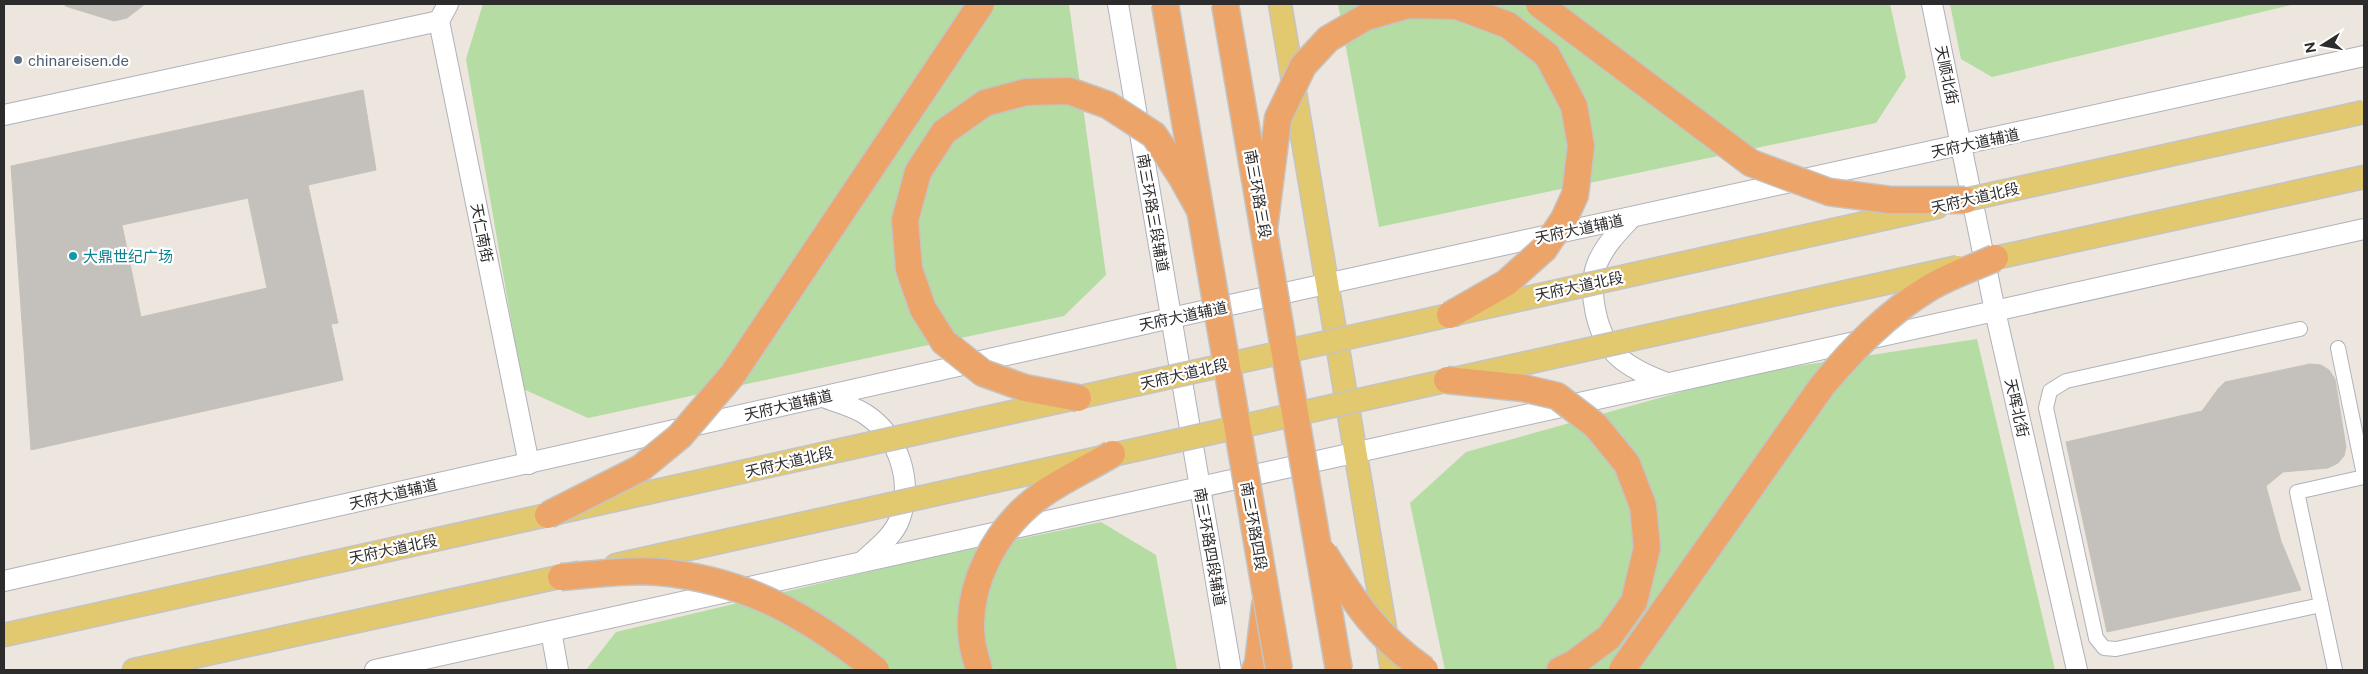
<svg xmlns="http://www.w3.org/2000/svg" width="2368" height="674" viewBox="0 0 2368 674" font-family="'Public Sans','Noto Sans SC',sans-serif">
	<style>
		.green { fill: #b5dca2 }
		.building { fill: #c4c0bc; stroke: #c7c2b9; fill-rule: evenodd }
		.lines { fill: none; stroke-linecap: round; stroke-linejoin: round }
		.street-casing { stroke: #b0b1ba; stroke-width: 16 }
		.secondary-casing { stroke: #b0b1ba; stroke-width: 22 }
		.primary-casing { stroke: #c4c4c4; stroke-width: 25 }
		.highway-casing { stroke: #c4c4c4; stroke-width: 29 }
		.street { stroke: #fff; stroke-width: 14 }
		.secondary { stroke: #fff; stroke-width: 20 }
		.primary { stroke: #e2c86e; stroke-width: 22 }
		.highway { stroke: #eda469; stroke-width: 26 }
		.primary-bridge-casing { stroke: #c4c4c4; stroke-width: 25; stroke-linecap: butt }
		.highway-bridge-casing { stroke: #c4c4c4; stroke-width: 29; stroke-linecap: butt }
		.primary-bridge { stroke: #e2c86e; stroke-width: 22 }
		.highway-bridge { stroke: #eda469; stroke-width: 26 }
		.service-dot { fill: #5c6f8a; stroke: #fff; stroke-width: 2 }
		.culture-dot { fill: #0f9aa8; stroke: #fff; stroke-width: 2 }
		.labels { text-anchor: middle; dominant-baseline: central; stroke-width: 4.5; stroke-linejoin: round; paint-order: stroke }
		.service-label { font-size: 15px; fill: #4e5e75; stroke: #fff; text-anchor: start }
		.street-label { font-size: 15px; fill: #2c2c2c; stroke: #fff }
		.culture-label { font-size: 15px; fill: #0d838f; stroke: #fff; text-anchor: start }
	</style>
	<rect width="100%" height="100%" fill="#ece6df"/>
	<g class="green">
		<path d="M483 4H1069L1106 275 1064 316 588 418 523 389 466 59Z"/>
		<path d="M1338 4H1890L1906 77 1876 123 1379 227Z"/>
		<path d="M1950 4H2295L1992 77 1961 59Z"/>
		<path d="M1977 339 2055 670H1445L1410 503 1466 452 1745 374Z"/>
		<path d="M1101 522 1156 555 1177 670H586L616 632 914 561Z"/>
	</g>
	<g class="building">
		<path d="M65 4H145L127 18 114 21 65 6Z"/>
		<path d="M363 90 376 170 308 185 338 323 331 324 343 380 31 450 11 166ZM248 198 267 288 141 317 122 225Z"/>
		<path d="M2310 364 2321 365 2329 370 2335 379 2346 447 2344 456 2338 463 2328 468 2283 472 2266 486 2281 541 2301 590 2107 632 2066 442 2202 411 2218 389 2225 382Z"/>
	</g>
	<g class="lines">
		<defs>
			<g id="street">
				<path d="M2300 329 2066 381 2050 391 2046 408 2096 638 2104 648 2116 649 2321 605"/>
				<path d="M2338 348 2364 475"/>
				<path d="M2335 670 2297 492 2364 477"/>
			</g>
			<g id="secondary">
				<path d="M448 4 439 21 529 464"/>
				<path d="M1118 4 1231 670"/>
				<path d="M1932 4 1995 311 2077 670"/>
				<path d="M4 115 439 21"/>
				<path d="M1631 218C1618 232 1604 246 1597 264 1592 277 1592 295 1595 309 1603 354 1627 368 1667 383"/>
				<path d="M823 397C836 402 853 406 865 414 899 436 913 481 900 518 894 536 876 549 863 561"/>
				<path d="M4 581 1171 318 2364 56"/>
				<path d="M551 631 558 670"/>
				<path d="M375 670 2364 229"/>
			</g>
			<g id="primary">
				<path d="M1280 4 1392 670"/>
				<path d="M1707 258 1937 207"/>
				<path d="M1995 258 2364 177"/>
				<path d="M616 565 851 513"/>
				<path d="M4 635 841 450"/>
				<path d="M134 670 577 573"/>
			</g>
			<g id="highway">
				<path d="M1255 670 1258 663 1265 605"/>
				<path d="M1560 670 1573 664 1609 637"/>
			</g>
		</defs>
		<use href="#street" class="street-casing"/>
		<use href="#secondary" class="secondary-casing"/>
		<use href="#primary" class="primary-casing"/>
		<use href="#highway" class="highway-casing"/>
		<use href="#street" class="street"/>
		<use href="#secondary" class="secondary"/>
		<use href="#primary" class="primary"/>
		<use href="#highway" class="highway"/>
		<defs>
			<g id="primary-bridge">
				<path d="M1965 200 2364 112"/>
				<path d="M841 450 1707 258"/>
				<path d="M851 513 1958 267"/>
			</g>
			<g id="highway-bridge">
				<path d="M1165 4 1279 670"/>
				<path d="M1225 4 1339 670"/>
				<path d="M1539 4 1751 163 1829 192 1890 200H1965"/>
				<path d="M1264 229 1278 118 1303 66 1328 39 1366 17 1408 5 1457 6 1508 25 1547 55 1574 106 1581 146 1575 195 1564 219 1544 249 1506 283 1450 315"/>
				<path d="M1447 380 1523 388 1557 396 1596 426 1627 464 1643 506 1647 548 1634 602 1609 637"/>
				<path d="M1078 398 1025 388 983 373 944 342 923 309 909 269 905 220 918 172 944 132 985 103 1026 92 1069 91 1108 105 1154 135 1181 176 1201 212"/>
				<path d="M548 515 641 468 680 436 733 374 981 4"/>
				<path d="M1324 553C1354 602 1377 637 1425 670"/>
				<path d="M561 577C591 575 630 569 659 572 747 580 809 617 876 670"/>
				<path d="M979 670C977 661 973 651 972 641 965 586 996 528 1040 496 1062 480 1089 468 1112 454"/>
				<path d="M1622 670 1822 386C1854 348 1886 314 1929 288 1949 276 1973 268 1995 258"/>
			</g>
		</defs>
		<use href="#primary-bridge" class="primary-bridge-casing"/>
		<use href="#highway-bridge" class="highway-bridge-casing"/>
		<use href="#primary-bridge" class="primary-bridge"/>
		<use href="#highway-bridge" class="highway-bridge"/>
	</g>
	<circle class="service-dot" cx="18" cy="60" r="5"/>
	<circle class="culture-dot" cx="73" cy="256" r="5"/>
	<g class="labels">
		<g class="service-label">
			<text x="28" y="60">chinareisen.de</text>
		</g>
		<g class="street-label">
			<text transform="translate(1947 75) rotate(78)">天顺北街</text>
			<text transform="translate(1975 143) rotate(-12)">天府大道辅道</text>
			<text transform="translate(1258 194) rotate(80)">南三环路三段</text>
			<text transform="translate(1975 198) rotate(-13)">天府大道北段</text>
			<text transform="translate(1153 213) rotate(80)">南三环路三段辅道</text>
			<text transform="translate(1579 229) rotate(-12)">天府大道辅道</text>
			<text transform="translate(482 233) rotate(79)">天仁南街</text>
			<text transform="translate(1579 286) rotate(-12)">天府大道北段</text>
			<text transform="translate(1183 316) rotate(-12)">天府大道辅道</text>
			<text transform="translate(1184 374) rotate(-13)">天府大道北段</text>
			<text transform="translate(788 405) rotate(-13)">天府大道辅道</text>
			<text transform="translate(2017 408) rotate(77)">天晖北街</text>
			<text transform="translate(789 462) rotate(-13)">天府大道北段</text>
			<text transform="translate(393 494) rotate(-13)">天府大道辅道</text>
			<text transform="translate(1254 526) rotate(80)">南三环路四段</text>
			<text transform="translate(1210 547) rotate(80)">南三环路四段辅道</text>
			<text transform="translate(393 549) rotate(-12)">天府大道北段</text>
		</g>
		<g class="culture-label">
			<text x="83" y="256">大鼎世纪广场</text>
		</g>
	</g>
	<rect width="2368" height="674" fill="none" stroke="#2c2c2c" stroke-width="10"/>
	<g transform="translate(2323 45) rotate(259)" stroke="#ffffff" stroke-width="4" paint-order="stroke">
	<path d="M0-4L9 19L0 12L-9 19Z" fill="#2c2c2c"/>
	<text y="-8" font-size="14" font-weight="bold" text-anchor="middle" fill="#2c2c2c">N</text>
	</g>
</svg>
